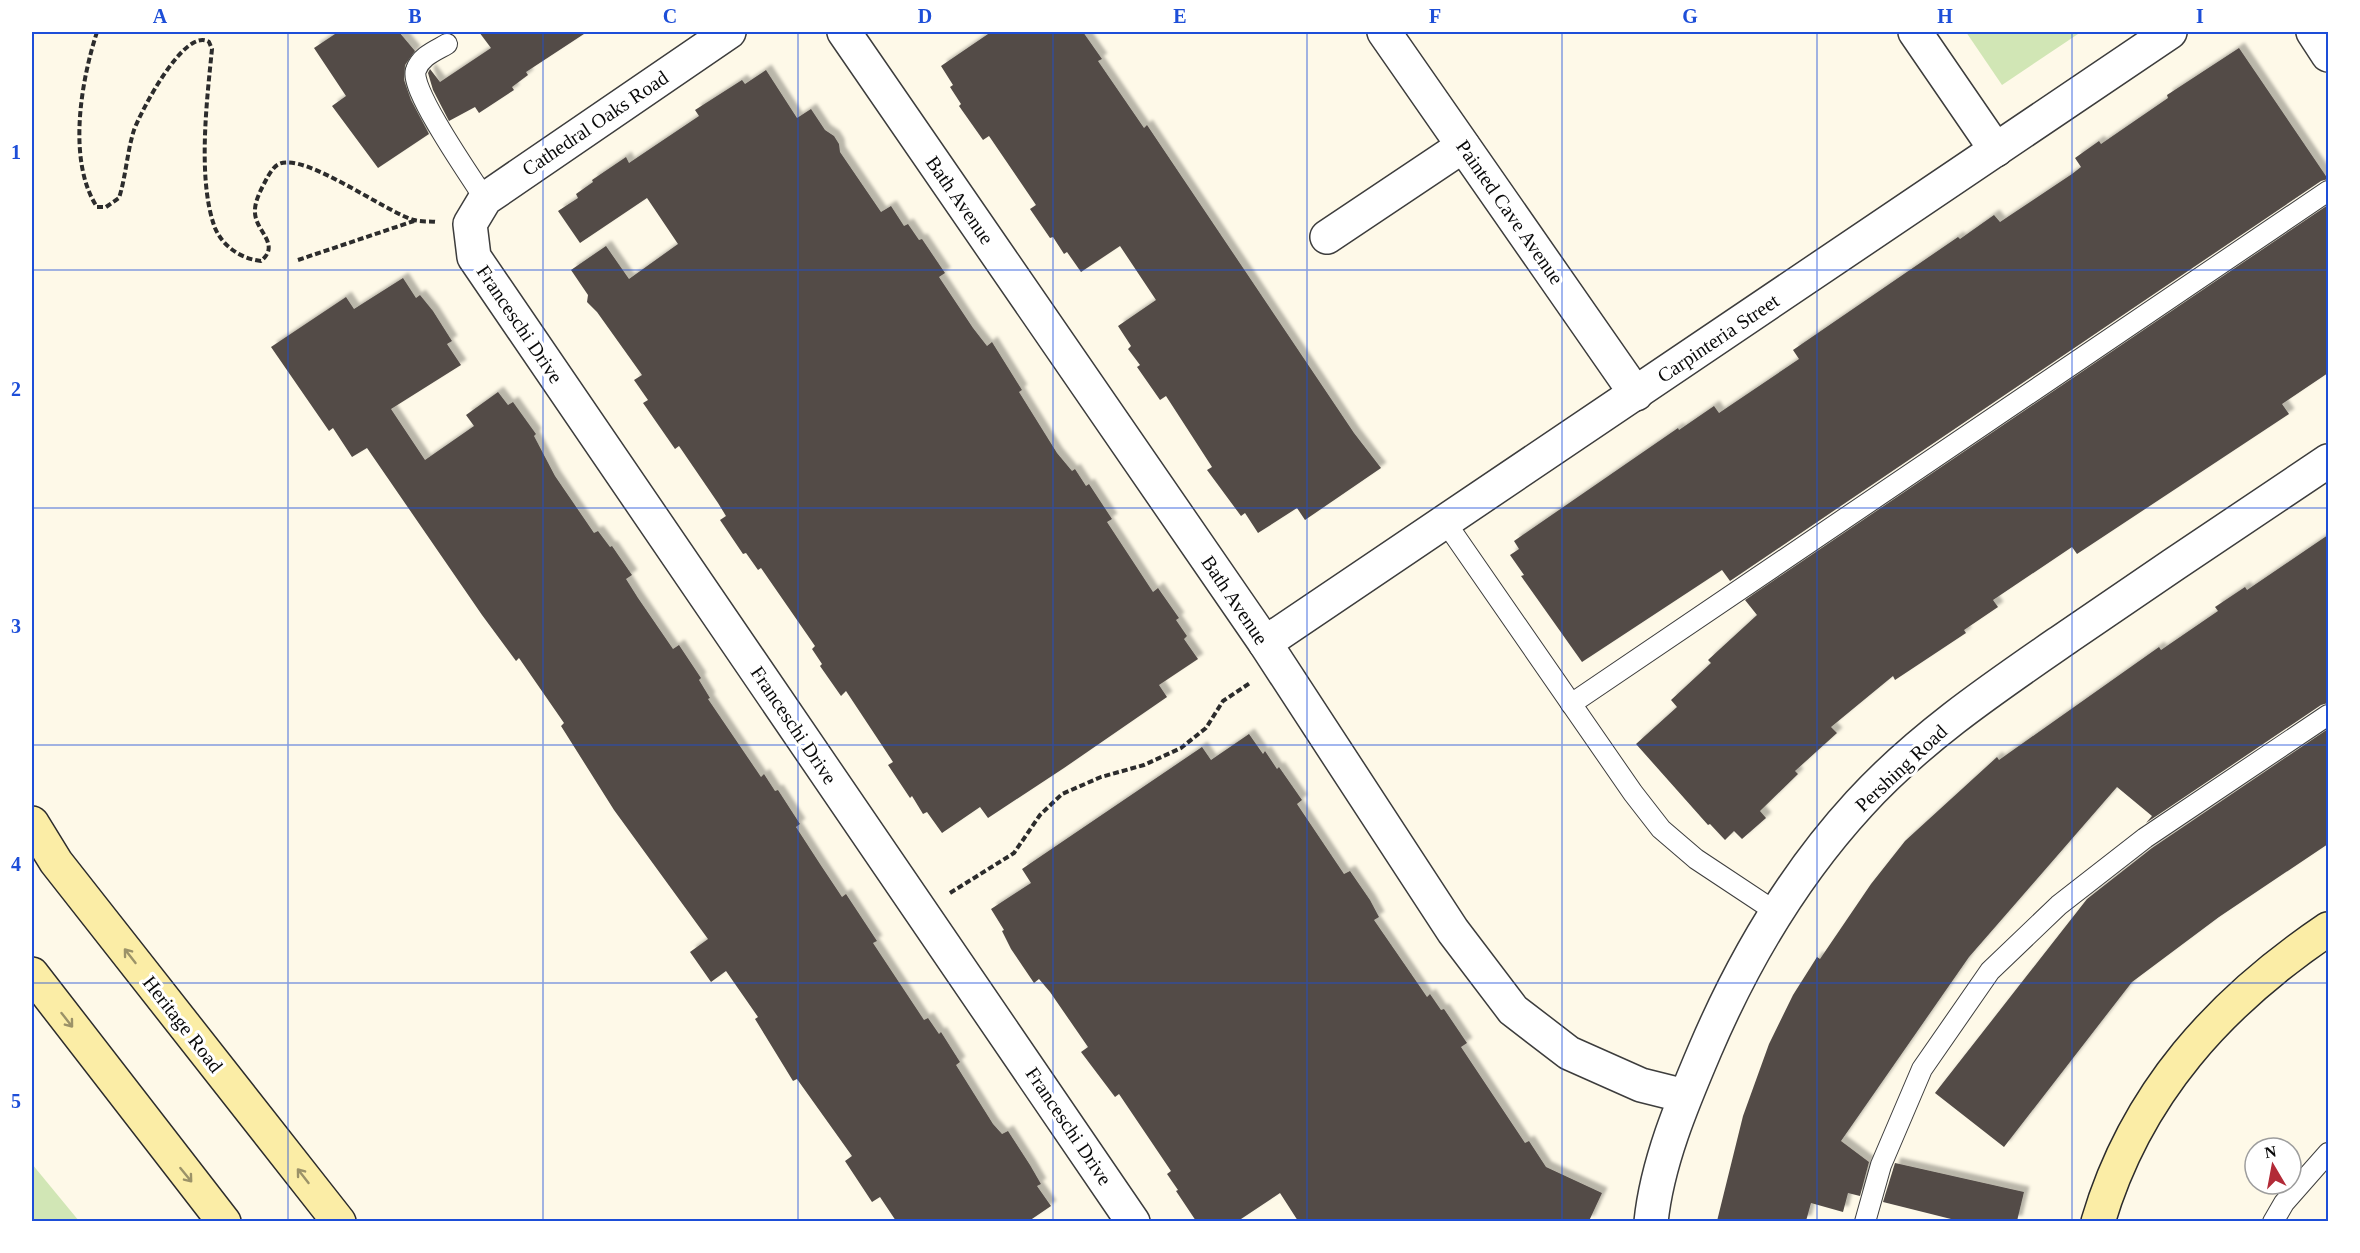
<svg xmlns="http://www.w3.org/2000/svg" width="2360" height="1253" viewBox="0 0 2360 1253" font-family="Georgia,serif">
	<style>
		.green { fill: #d1e6b5 }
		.building { fill: #524b47; filter: url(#shadow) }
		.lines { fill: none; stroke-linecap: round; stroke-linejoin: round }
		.lane-casing { stroke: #3d3d3d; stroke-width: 22 }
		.street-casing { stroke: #3d3d3d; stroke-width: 36 }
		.secondary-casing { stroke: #2c2c2c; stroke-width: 36 }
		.path { stroke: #2c2c2c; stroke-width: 4; stroke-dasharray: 6 3; stroke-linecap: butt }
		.lane { stroke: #fff; stroke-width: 20 }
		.street { stroke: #fff; stroke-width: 33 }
		.secondary { stroke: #fbeda6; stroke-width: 33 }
		.oneway { stroke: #9b9268 }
		.grid { fill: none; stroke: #1d4ed8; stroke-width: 1.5; stroke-opacity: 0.55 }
		.labels { text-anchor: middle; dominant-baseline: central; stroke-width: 6; stroke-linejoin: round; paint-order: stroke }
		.street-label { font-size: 20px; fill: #0a0a0a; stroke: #fff }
		.neatline { fill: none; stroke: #1d4ed8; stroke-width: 2 }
		.grid-label { font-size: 20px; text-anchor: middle; font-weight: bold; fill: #1d4ed8 }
	</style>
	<defs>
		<filter id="shadow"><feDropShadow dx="5.5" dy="-5.5" stdDeviation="1.5" flood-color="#0004"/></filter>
	</defs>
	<rect width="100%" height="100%" fill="#fef9e8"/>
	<g class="green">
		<path d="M1966 32H2081L2002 85Z"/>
		<path d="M32 1164 79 1221H32Z"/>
	</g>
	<g class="building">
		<path d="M338 32H399L415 51 405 65 404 80 411 100 429 134 378 168 332 106 346 96 314 48Z"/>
		<path d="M479 32H587L526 72 528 75 512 87 514 90 479 113 475 107 449 121 433 90 428 73 430 69 440 82 491 48Z"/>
		<path d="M991 32H1083L1102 59 1098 61 1144 128 1147 125 1354 433 1381 468 1305 520 1297 508 1258 533 1245 513 1241 516 1207 470 1212 467 1166 396 1160 400 1137 367 1140 365 1128 349 1131 346 1118 326 1156 300 1120 246 1081 272 1067 252 1064 254 1053 237 1050 238 1030 209 1036 205 989 136 983 140 959 106 961 104 950 87 953 85 941 66Z"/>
		<path d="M2239 48 2328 179 2321 181 1730 581 1722 570 1582 662 1521 576 1524 575 1510 555 1519 549 1514 541 1678 428 1679 430 1714 406 1719 413 1799 359 1793 350 1958 237 1960 239 1994 215 2000 222 2072 174 2081 167 2075 158 2099 141 2101 144 2168 98 2167 95Z"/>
		<path d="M766 70 797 118 811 109 825 130 834 136 839 144 840 152 881 212 891 206 904 226 908 224 919 240 922 239 945 273 939 277 973 328 987 346 992 342 1022 390 1019 392 1057 453 1072 471 1075 469 1086 486 1089 484 1112 519 1107 522 1153 592 1158 588 1179 618 1176 620 1187 636 1184 639 1198 659 1159 685 1167 697 1064 768 988 818 980 807 942 833 927 812 923 814 912 796 910 798 888 765 893 762 846 691 841 696 820 666 822 664 812 649 815 646 761 568 758 570 746 553 743 554 720 520 726 516 718 503 679 446 675 449 643 403 648 400 634 380 642 375 597 312 587 302 588 295 571 270 606 246 629 279 678 244 647 198 580 243 558 211 578 198 576 194 593 182 592 180 626 157 629 163 699 116 695 110 742 80 745 84Z"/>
		<path d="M2328 205V373L2282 404 2289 414 2077 554 2072 547 1993 600 1998 607 1964 630 1966 633 1895 680 1893 676 1831 727 1837 733 1795 771 1798 774 1760 811 1766 818 1742 839 1734 831 1725 840 1710 824 1708 825 1636 744 1677 707 1671 700 1711 663 1708 660 1757 615 1745 600Z"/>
		<path d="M403 278 416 298 420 295 433 311 452 341 447 344 461 365 391 409 425 460 474 426 466 415 498 392 508 405 513 402 536 434 534 436 555 476 594 533 598 531 610 547 612 546 632 575 626 579 638 598 673 649 679 645 701 678 699 680 710 698 708 699 761 777 764 774 775 791 778 790 800 824 796 827 820 864 842 897 846 894 877 941 873 943 924 1020 928 1018 939 1034 941 1032 960 1062 956 1065 993 1124 1002 1134 1008 1131 1030 1165 1041 1184 1037 1186 1051 1206 1029 1221H896L880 1197 872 1202 845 1161 852 1156 797 1079 793 1081 755 1019 758 1017 726 971 711 982 690 952 708 939 614 810 561 726 564 723 519 658 516 661 482 615 367 448 352 457 333 428 329 431 271 347 346 297 354 309Z"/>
		<path d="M2328 535V703L2321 705 2146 823 2152 816 2117 787 1969 957 1841 1141 1869 1162 1860 1196 1848 1193 1843 1212 1811 1203 1806 1221H1717L1743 1116 1769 1044 1793 995 1817 957 1820 959 1871 884 1905 841 1997 757 1999 760 2159 647 2161 650 2218 611 2215 607 2245 587 2247 590Z"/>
		<path d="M2328 729V844L2219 917 2132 982 2004 1147 1935 1093 2087 899 2152 848Z"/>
		<path d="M1249 734 1263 754 1265 751 1277 769 1279 767 1302 800 1297 804 1344 874 1350 871 1370 900 1379 917 1374 920 1414 978 1427 997 1430 994 1441 1010 1444 1009 1467 1043 1461 1047 1525 1143 1529 1141 1546 1167 1602 1193 1589 1221H1298L1280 1193 1238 1221H1196L1176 1191 1178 1190 1167 1174 1171 1171 1119 1094 1115 1097 1081 1052 1088 1047 1050 992 1039 979 1034 983 1011 949 1002 931 1004 930 991 909 1031 883 1022 869 1202 747 1211 760Z"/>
		<path d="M1895 1163 2024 1192 2017 1221H1959L1883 1202Z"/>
	</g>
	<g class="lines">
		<defs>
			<g id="lane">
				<path d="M447 44C435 51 421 56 416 70 408 87 472 179 485 199"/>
				<path d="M1446 523 1633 793 1661 829 1696 859 1776 912"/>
				<path d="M1571 704 2328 191"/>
				<path d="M1865 1222 1881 1165 1922 1069 1990 971 2059 905 2145 838 2328 715"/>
				<path d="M2273 1222 2284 1203 2328 1153"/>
			</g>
			<g id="street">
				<path d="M729 32 485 199 470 224 474 257 1133 1222"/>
				<path d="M844 32 1265 643 1453 931 1513 1010 1569 1053 1641 1085 1685 1096"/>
				<path d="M1384 32 1636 394"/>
				<path d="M1915 32 1996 150"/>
				<path d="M2313 32 2328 55"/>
				<path d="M1327 237 1463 146"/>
				<path d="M1265 643 2170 32"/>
				<path d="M1651 1222C1657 1163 1682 1104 1705 1050 1743 961 1793 876 1859 804 1919 738 1995 687 2069 636 2155 577 2241 519 2328 461"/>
			</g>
			<g id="secondary">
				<path d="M32 823 56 862 339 1222"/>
				<path d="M32 974 224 1222"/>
				<path d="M2098 1222C2136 1093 2220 1002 2328 929"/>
			</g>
		</defs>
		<use href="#lane" class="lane-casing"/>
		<use href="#street" class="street-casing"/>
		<use href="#secondary" class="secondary-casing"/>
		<g class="path">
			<path d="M97 32C81 81 67 161 97 207H106L119 198C126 176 127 152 134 130 141 111 185 26 209 42L212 49C207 99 197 180 215 228 223 247 242 259 261 261 281 244 256 232 255 213 254 201 262 188 267 178 270 173 274 166 279 164 305 152 385 212 414 220 421 222 430 221 437 222"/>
			<path d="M298 260 414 221"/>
			<path d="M950 893 1014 853 1040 815 1062 794 1101 777 1144 765 1181 748 1206 728 1223 701 1250 683"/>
		</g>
		<use href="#lane" class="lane"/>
		<use href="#street" class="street"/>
		<use href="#secondary" class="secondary"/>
	</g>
	<defs><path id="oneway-shaft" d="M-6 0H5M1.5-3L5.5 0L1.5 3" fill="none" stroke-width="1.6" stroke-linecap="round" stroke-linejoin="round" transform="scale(1.5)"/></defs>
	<g class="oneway">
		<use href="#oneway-shaft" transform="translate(130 956) rotate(-128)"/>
		<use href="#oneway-shaft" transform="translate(67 1020) rotate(52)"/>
		<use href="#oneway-shaft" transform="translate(186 1175) rotate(51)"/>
		<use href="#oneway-shaft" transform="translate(303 1176) rotate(-128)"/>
	</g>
	<path class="grid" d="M288 32V1222M543 32V1222M798 32V1222M1053 32V1222M1307 32V1222M1562 32V1222M1817 32V1222M2072 32V1222M32 270H2328M32 508H2328M32 745H2328M32 983H2328"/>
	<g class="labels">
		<g class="street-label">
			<text transform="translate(595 123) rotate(-34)">Cathedral Oaks Road</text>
			<text transform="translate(960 200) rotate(55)">Bath Avenue</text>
			<text transform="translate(1510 212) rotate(55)">Painted Cave Avenue</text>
			<text transform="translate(520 324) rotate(56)">Franceschi Drive</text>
			<text transform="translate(1718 338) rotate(-34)">Carpinteria Street</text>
			<text transform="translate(1235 600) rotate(56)">Bath Avenue</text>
			<text transform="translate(794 725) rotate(56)">Franceschi Drive</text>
			<text transform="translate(1901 768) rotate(-43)">Pershing Road</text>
			<text transform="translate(183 1024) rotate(52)">Heritage Road</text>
			<text transform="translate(1069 1126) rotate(56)">Franceschi Drive</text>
		</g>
	</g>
	<rect width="2360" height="1253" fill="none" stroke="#ffffff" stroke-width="66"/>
	<g transform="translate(2273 1166) rotate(350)"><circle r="28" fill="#ffffff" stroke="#9d9d9d" stroke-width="1.5"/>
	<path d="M0-4.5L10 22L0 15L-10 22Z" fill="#b22a37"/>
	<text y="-9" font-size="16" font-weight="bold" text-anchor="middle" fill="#0a0a0a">N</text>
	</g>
	<rect x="33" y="33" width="2294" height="1187" class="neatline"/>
	<g class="grid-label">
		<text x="160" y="23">A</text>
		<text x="415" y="23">B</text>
		<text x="670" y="23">C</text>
		<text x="925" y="23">D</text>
		<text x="1180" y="23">E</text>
		<text x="1435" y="23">F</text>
		<text x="1690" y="23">G</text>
		<text x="1945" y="23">H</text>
		<text x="2200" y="23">I</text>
		<text x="16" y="159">1</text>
		<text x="16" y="396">2</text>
		<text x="16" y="633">3</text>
		<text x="16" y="871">4</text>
		<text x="16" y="1108">5</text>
	</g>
</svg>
